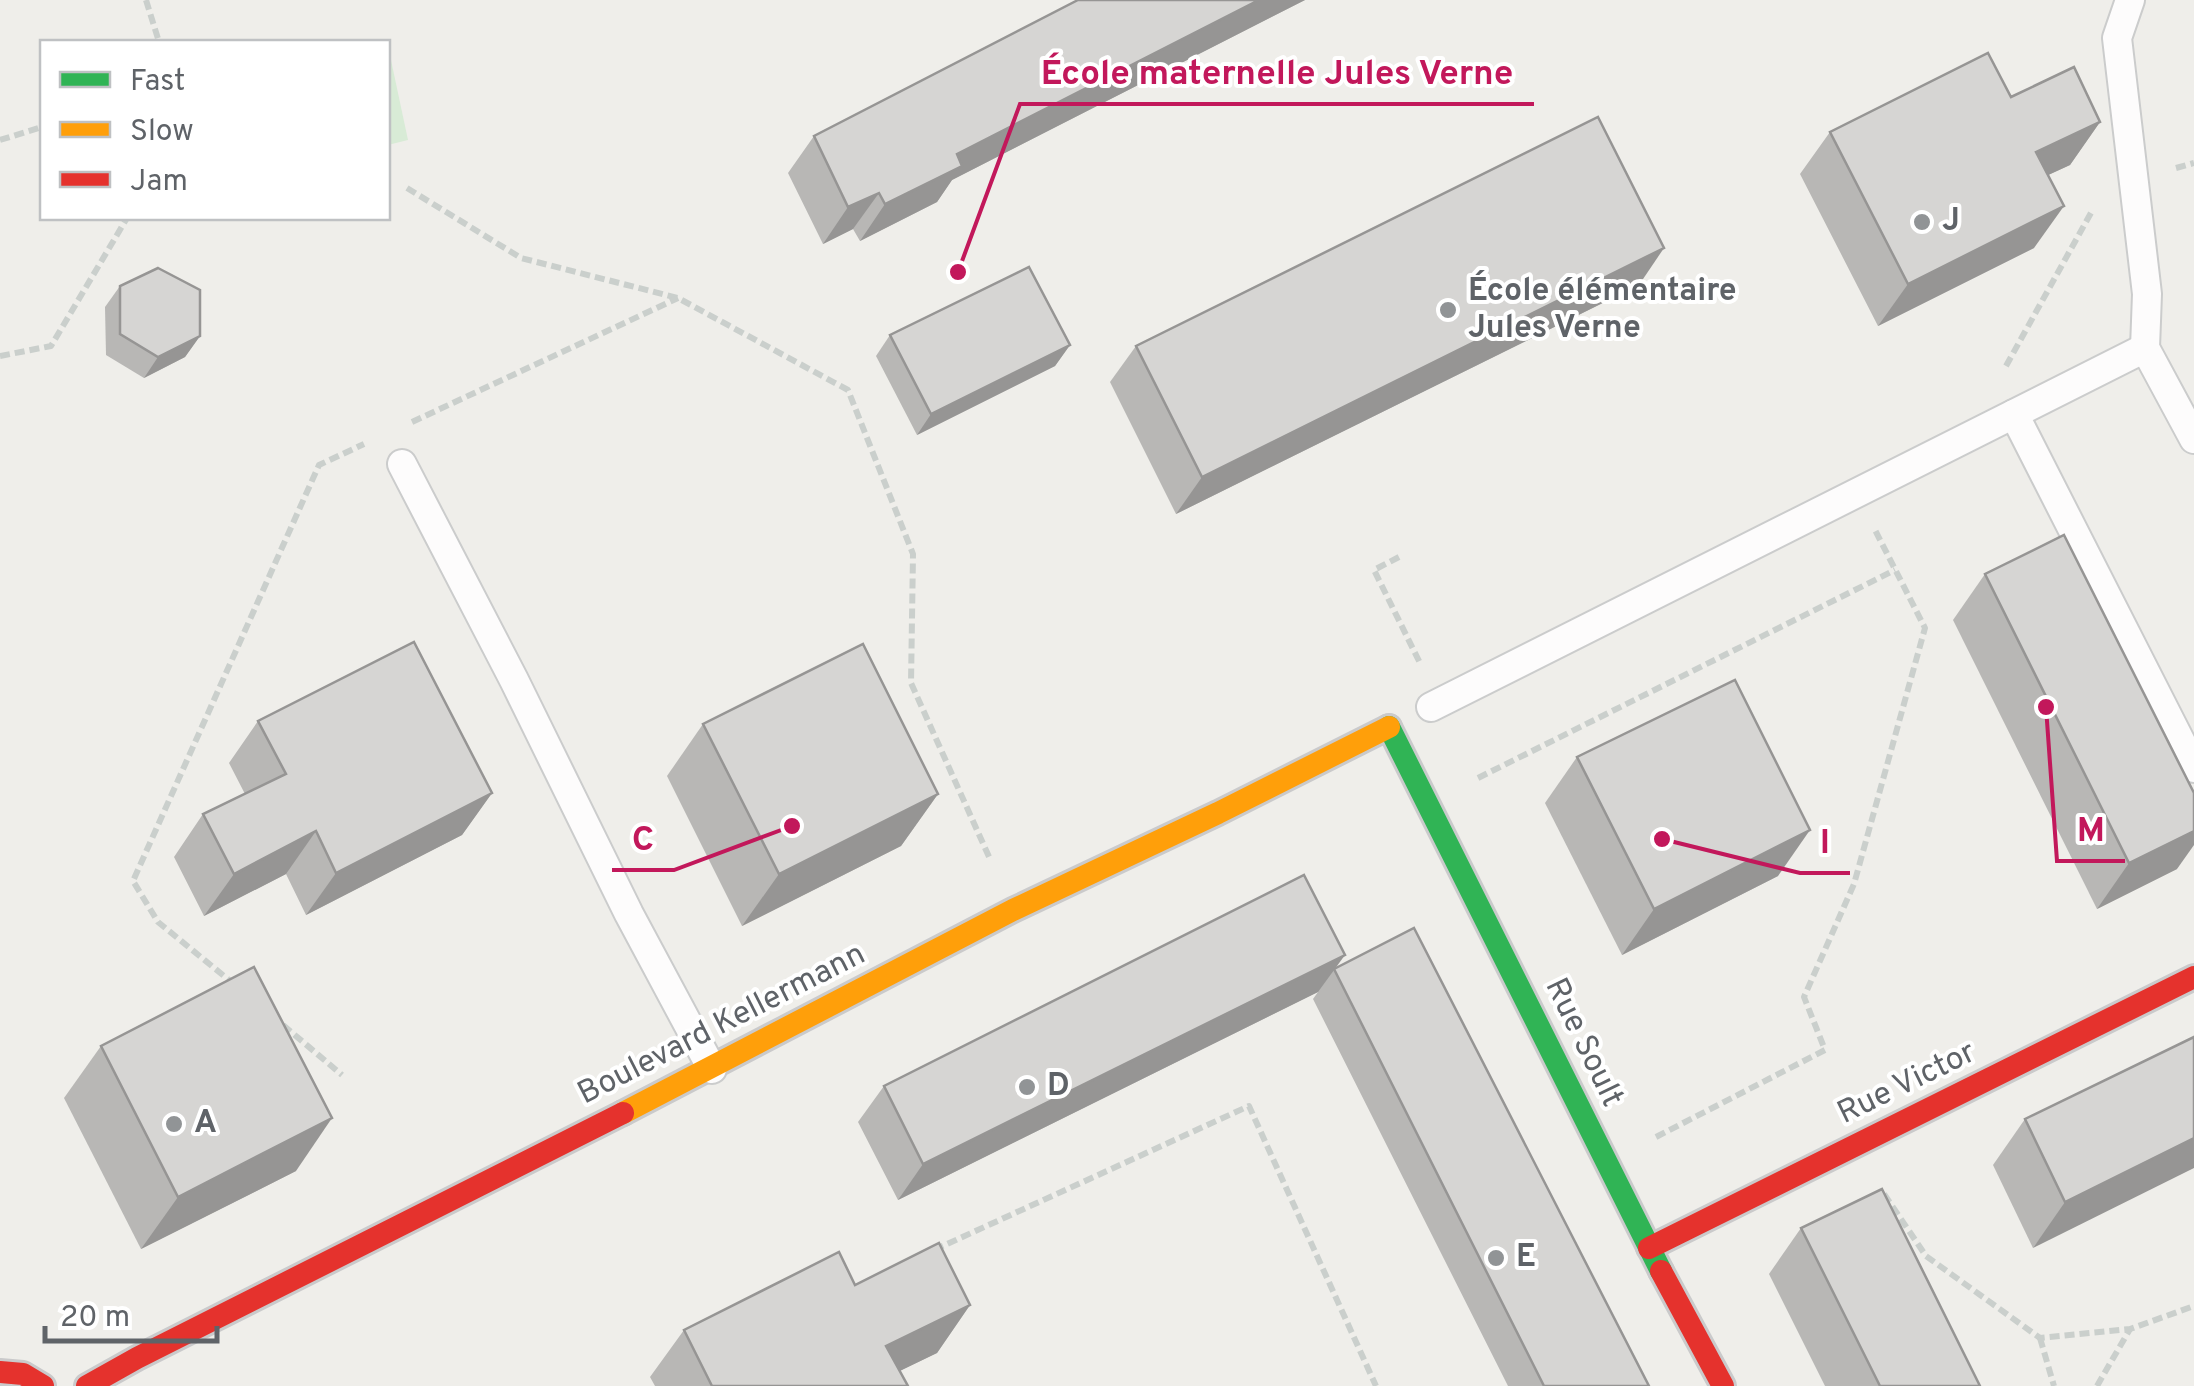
<svg xmlns="http://www.w3.org/2000/svg" width="2194" height="1386" viewBox="0 0 2194 1386" font-family="Overpass,sans-serif">
	<style>
		.green { fill: #d8ebd6 }
		.lines { fill: none; stroke-linecap: round; stroke-linejoin: round }
		.lane-casing { stroke: #cbcccc; stroke-width: 32 }
		.fast-casing { stroke: #cacacb; stroke-width: 28 }
		.slow-casing { stroke: #cacacb; stroke-width: 28 }
		.jam-casing { stroke: #cacacb; stroke-width: 28 }
		.path { stroke: #cacfcc; stroke-width: 6; stroke-dasharray: 10 5; stroke-linecap: butt }
		.lane { stroke: #fdfcfc; stroke-width: 28 }
		.fast { stroke: #30b455; stroke-width: 22 }
		.slow { stroke: #ff9f0a; stroke-width: 22 }
		.jam { stroke: #e5322d; stroke-width: 22 }
		.wall { fill: #b8b7b5 }
		.shaded-wall { fill: #969594 }
		.building { fill: #d6d5d3; stroke: #969594; stroke-width: 2.5 }
		.poi-dot { fill: #919496; stroke: #fff; stroke-width: 4 }
		.labels { text-anchor: middle; dominant-baseline: central; stroke-width: 8; stroke-linejoin: round; paint-order: stroke }
		.poi-label { font-size: 32px; font-weight: bold; fill: #5f6368; stroke: #fff; text-anchor: start }
		.street-label { font-size: 32px; fill: #5f6368; stroke: #fff }
		.leader { fill: none; stroke: #c2185b; stroke-width: 4 }
		.callout-dot { fill: #c2185b; stroke: #fff; stroke-width: 4 }
		.callout-label { font-size: 35px; text-anchor: middle; font-weight: bold; fill: #c2185b; stroke: #fff; stroke-width: 8; stroke-linejoin: round; paint-order: stroke }
	</style>
	<rect width="100%" height="100%" fill="#efeeea"/>
	<path class="green" d="M388 46 408 140 388 145Z"/>
	<g class="lines">
		<defs>
			<g id="lane">
				<path d="M2130 0 2117 38 2147 294 2145 348 2194 439"/>
				<path d="M2014 414 2194 768"/>
				<path d="M402 464 514 680 629 914 712 1069"/>
				<path d="M1431 707 2145 348"/>
			</g>
			<path id="fast" d="M1389 727 1661 1271"/>
			<path id="slow" d="M623 1113 1013 910 1218 813 1389 727"/>
			<g id="jam">
				<path d="M1649 1248 2194 977"/>
				<path d="M1661 1271 1723 1386"/>
				<path d="M0 1372 23 1374 43 1386"/>
				<path d="M87 1386 137 1358 623 1113"/>
			</g>
		</defs>
		<use href="#lane" class="lane-casing"/>
		<use href="#fast" class="fast-casing"/>
		<use href="#slow" class="slow-casing"/>
		<use href="#jam" class="jam-casing"/>
		<g class="path">
			<path d="M146 0 159 42"/>
			<path d="M0 140 42 127"/>
			<path d="M2176 168 2194 163"/>
			<path d="M407 188 521 258 678 298 848 390 913 554 911 683 990 859"/>
			<path d="M0 356 51 346 127 218"/>
			<path d="M2006 366 2092 211"/>
			<path d="M412 422 678 298"/>
			<path d="M1399 557 1374 570 1421 665"/>
			<path d="M1478 778 1895 570"/>
			<path d="M235 985 158 922 133 881 319 465 364 444"/>
			<path d="M283 1025 342 1075"/>
			<path d="M1656 1137 1825 1050 1804 997 1854 884 1925 628 1875 530"/>
			<path d="M1884 1194 1926 1256 2040 1338 2130 1329 2194 1306"/>
			<path d="M934 1250 1249 1106 1376 1386"/>
			<path d="M2040 1338 2054 1386"/>
			<path d="M2097 1386 2130 1329"/>
		</g>
		<use href="#lane" class="lane"/>
		<use href="#fast" class="fast"/>
		<use href="#slow" class="slow"/>
		<use href="#jam" class="jam"/>
	</g>
	<g class="wall">
		<path d="M1078 0H1305L952 180 937 202 860 241 853 229 823 244 788 173 814 136Z"/>
		<path d="M2011 97 2100 122 2070 165 2048 175 2034 248 1878 326 1800 174 1830 132Z"/>
		<path d="M1639 285 1176 514 1110 382 1136 346Z"/>
		<path d="M120 286 200 336 185 357 144 378 106 355 105 307Z"/>
		<path d="M890 335 1070 345 1055 366 917 435 876 356Z"/>
		<path d="M1985 574 2177 869 2097 909 1953 620Z"/>
		<path d="M258 721 492 793 462 835 306 915 286 874 204 916 174 857 203 814 245 794 229 763Z"/>
		<path d="M703 724 938 794 901 846 742 926 667 776Z"/>
		<path d="M1577 757 1778 876 1622 955 1545 803Z"/>
		<path d="M1336 969 1649 1386H1508L1313 999 1318 992 898 1200 858 1122 884 1086Z"/>
		<path d="M2194 1037 2033 1248 1993 1165 2025 1119Z"/>
		<path d="M101 1046 296 1171 141 1249 64 1098Z"/>
		<path d="M1801 1228 1980 1386H1825L1769 1274Z"/>
		<path d="M970 1305 937 1353 899 1371 908 1386H655L650 1377 684 1330Z"/>
	</g>
	<g class="shaded-wall">
		<path d="M1259 0H1305L952 180 937 202 860 241 885 204 957 154Z"/>
		<path d="M2100 122 2070 165 2007 194 2036 152Z"/>
		<path d="M879 193 853 229 823 244 848 207Z"/>
		<path d="M2064 206 2034 248 1878 326 1908 284Z"/>
		<path d="M1664 248 1639 285 1176 514 1202 477Z"/>
		<path d="M200 336 185 357 144 378 158 357Z"/>
		<path d="M1070 345 1055 366 917 435 931 414Z"/>
		<path d="M492 793 462 835 306 915 336 873Z"/>
		<path d="M938 794 901 846 742 926 779 874Z"/>
		<path d="M1810 830 1778 876 1622 955 1654 909Z"/>
		<path d="M316 831 286 874 204 916 234 874Z"/>
		<path d="M2194 831V845L2177 869 2097 909 2129 863Z"/>
		<path d="M1345 955 1318 992 898 1200 923 1164Z"/>
		<path d="M332 1118 296 1171 141 1249 178 1197Z"/>
		<path d="M2194 1138V1168L2033 1248 2065 1202Z"/>
		<path d="M970 1305 937 1353 869 1386 886 1346Z"/>
	</g>
	<g class="building">
		<path d="M1078 0H1259L957 154 962 166 885 204 879 193 848 207 814 136Z"/>
		<path d="M1988 53 2011 97 2074 67 2100 122 2036 152 2064 206 1908 284 1830 132Z"/>
		<path d="M1598 117 1664 248 1202 477 1136 346Z"/>
		<path d="M1029 267 1070 345 931 414 890 335Z"/>
		<path d="M158 268 200 290V336L158 357 120 334V286Z"/>
		<path d="M2064 535 2194 793V831L2129 863 1985 574Z"/>
		<path d="M414 642 492 793 336 873 316 831 234 874 203 814 286 774 258 721Z"/>
		<path d="M863 644 938 794 779 874 703 724Z"/>
		<path d="M1735 680 1810 830 1654 909 1577 757Z"/>
		<path d="M1304 875 1345 955 923 1164 884 1086Z"/>
		<path d="M1414 928 1649 1386H1544L1334 969Z"/>
		<path d="M254 967 332 1118 178 1197 101 1046Z"/>
		<path d="M2194 1037V1138L2065 1202 2025 1119Z"/>
		<path d="M1882 1189 1980 1386H1880L1801 1228Z"/>
		<path d="M939 1243 970 1305 886 1346 908 1386H712L684 1330 839 1252 855 1285Z"/>
	</g>
	<g class="poi-dot">
		<circle cx="1922" cy="222" r="10"/>
		<circle cx="1448" cy="310" r="10"/>
		<circle cx="1027" cy="1087" r="10"/>
		<circle cx="174" cy="1124" r="10"/>
		<circle cx="1496" cy="1258" r="10"/>
	</g>
	<g class="labels">
		<g class="poi-label">
			<text x="1942" y="222">J</text>
			<text x="1468" y="292">École élémentaire<tspan x="1468" dy="37">Jules Verne</tspan></text>
			<text x="1047" y="1087">D</text>
			<text x="194" y="1124">A</text>
			<text x="1516" y="1258">E</text>
		</g>
		<g class="street-label">
			<text transform="translate(722 1025) rotate(-27)">Boulevard Kellermann</text>
			<text transform="translate(1583 1043) rotate(64)">Rue Soult</text>
			<text transform="translate(1907 1084) rotate(-26)">Rue Victor</text>
		</g>
	</g>
	<path class="leader" d="M958 272L1020 104H1534M2046 707L2057 861H2125M792 826L674 870H612M1662 839L1800 873H1850"/>
	<g class="callout-dot">
		<circle cx="958" cy="272" r="10"/>
		<circle cx="2046" cy="707" r="10"/>
		<circle cx="792" cy="826" r="10"/>
		<circle cx="1662" cy="839" r="10"/>
	</g>
	<g class="callout-label">
		<text x="1277" y="84">École maternelle Jules Verne</text>
		<text x="2091" y="841">M</text>
		<text x="643" y="850">C</text>
		<text x="1825" y="853">I</text>
	</g>
	<rect x="40" y="40" width="350" height="180" fill="#ffffff" stroke="#bfc1c3" stroke-width="2.5"/>
	<rect x="60" y="72" width="50" height="15" fill="#30b455" stroke="#bfc1c3" stroke-width="2.5"/>
	<text x="130" y="90" font-size="30" fill="#5f6368">Fast</text>
	<rect x="60" y="122" width="50" height="15" fill="#ff9f0a" stroke="#bfc1c3" stroke-width="2.5"/>
	<text x="130" y="140" font-size="30" fill="#5f6368">Slow</text>
	<rect x="60" y="172" width="50" height="15" fill="#e5322d" stroke="#bfc1c3" stroke-width="2.5"/>
	<text x="130" y="190" font-size="30" fill="#5f6368">Jam</text>
	<path d="M45 1326v15h172v-15" fill="none" stroke="#5f6368" stroke-width="5"/>
	<text x="60" y="1326" font-size="30" fill="#5f6368" stroke="#ffffff" stroke-width="8" paint-order="stroke">20 m</text>
</svg>
